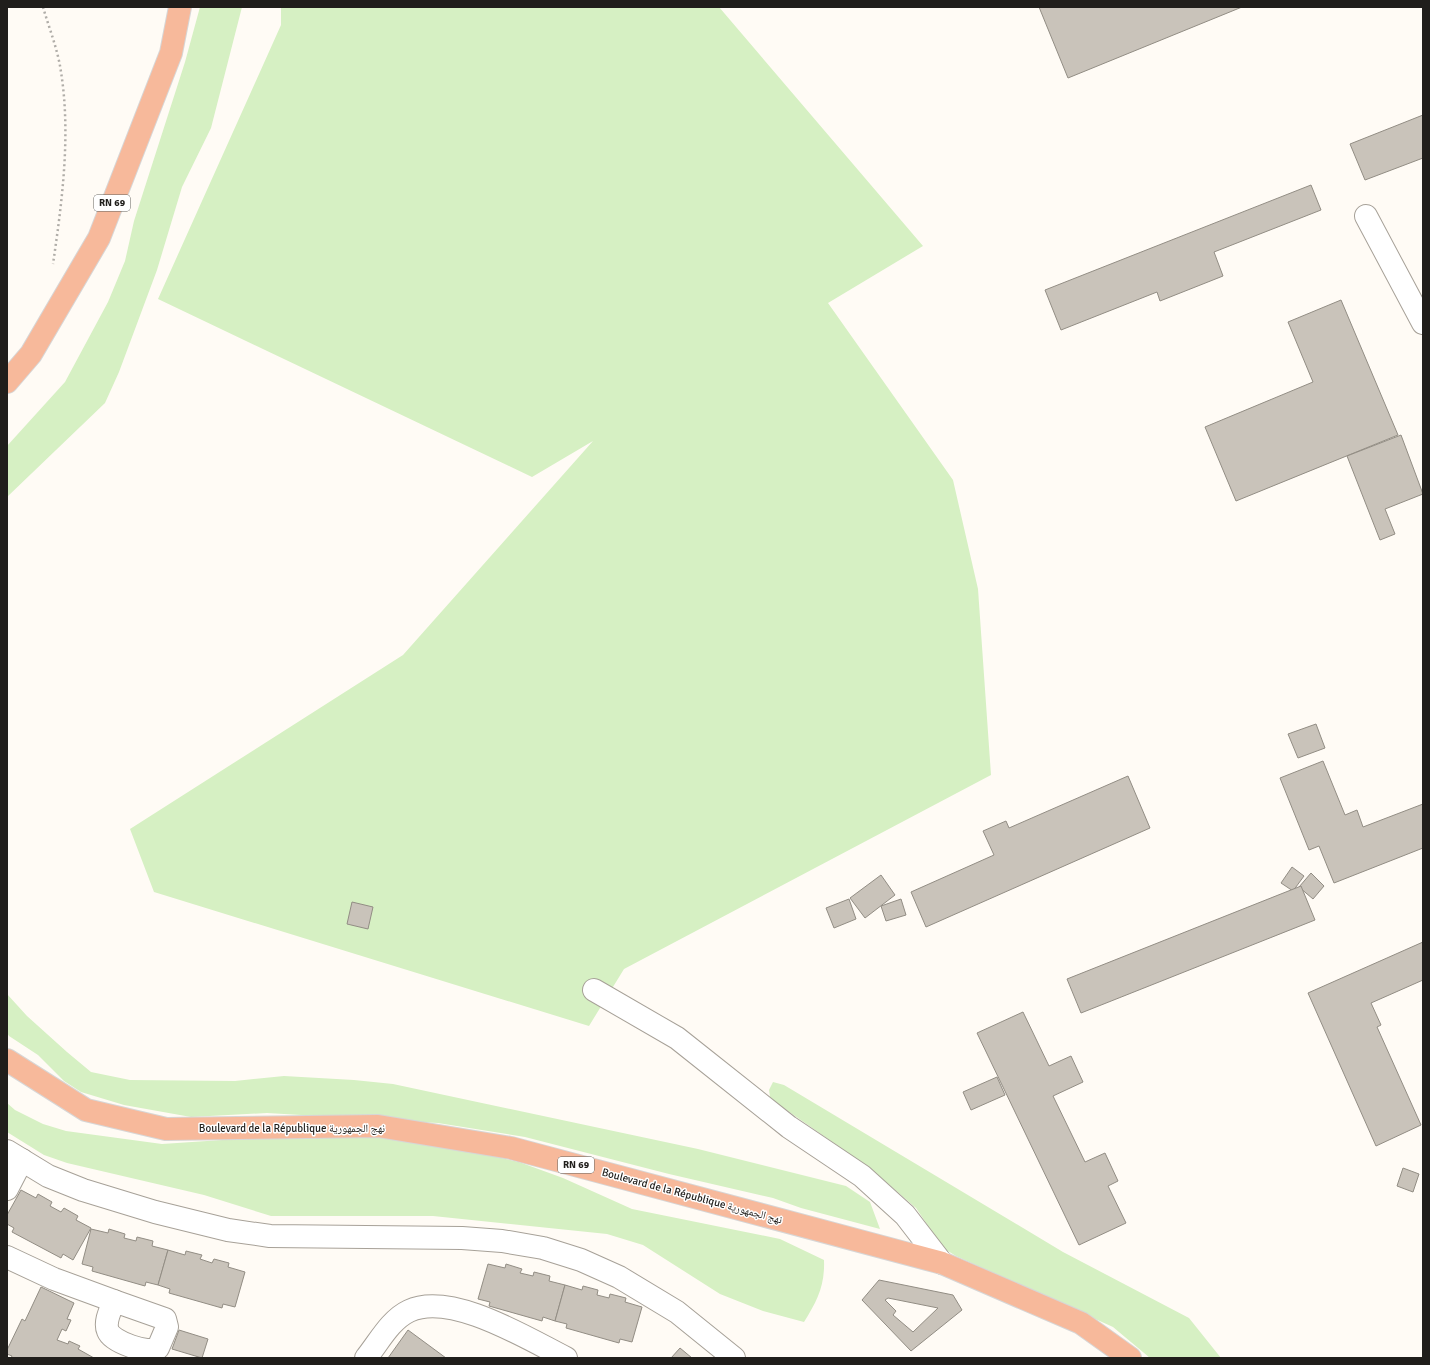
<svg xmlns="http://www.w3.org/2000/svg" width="1430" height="1365" viewBox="0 0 1430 1365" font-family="Signika,'Noto Naskh Arabic',sans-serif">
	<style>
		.green { fill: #d6f0c3 }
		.building { fill: #c9c3ba; stroke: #928d84; fill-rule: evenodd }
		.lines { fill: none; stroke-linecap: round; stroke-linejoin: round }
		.minor-casing { stroke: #a7a198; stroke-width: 24 }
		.major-casing { stroke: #d7d6d6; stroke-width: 24 }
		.path { stroke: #b0ada8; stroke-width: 2.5; stroke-dasharray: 2 3; stroke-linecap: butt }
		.minor { stroke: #fff; stroke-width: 22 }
		.major { stroke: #f7b99b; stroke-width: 22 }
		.labels { text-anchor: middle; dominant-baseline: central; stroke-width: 3; stroke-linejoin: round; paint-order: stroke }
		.shield { fill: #fff; stroke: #63625f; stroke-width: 1 }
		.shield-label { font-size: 10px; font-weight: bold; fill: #201e1b }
		.street-label { font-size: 11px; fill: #201e1b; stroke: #fff }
	</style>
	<rect width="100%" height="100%" fill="#fffbf5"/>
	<g class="green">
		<path d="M200 7H242L211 128 182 187 157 270 119 372 105 403 7 497V446L65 382 108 302 125 261 134 221 185 62Z"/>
		<path d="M281 7H719L923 246 828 303 953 480 978 589 991 775 624 969 589 1026 154 892 130 829 403 655 593 441 532 477 158 299 281 25Z"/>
		<path d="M7 994 27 1016 67 1052 91 1072 130 1080 235 1081 284 1076 354 1080 393 1084 698 1149 846 1186 870 1202 880 1229 801 1208 773 1198 669 1174 525 1137 438 1123 267 1113 191 1117 124 1105 81 1092 64 1081 38 1055 9 1036 7 1033Z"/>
		<path d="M773 1082 784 1085 1063 1252 1189 1318 1221 1358H1150L1113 1327 956 1256 943 1248 916 1208 871 1169 775 1102 770 1097 769 1090Z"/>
		<path d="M7 1103 15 1110 43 1124 66 1131 162 1144 281 1136H366L449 1146 519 1162 563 1178 632 1209 780 1239 824 1260C825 1286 817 1301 804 1322L763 1311 720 1294 643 1245 607 1234 433 1216H271L204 1195 67 1163 44 1155 7 1132Z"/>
	</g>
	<g class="building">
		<path d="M1039 7H1242L1068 78Z"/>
		<path d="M1423 115V158L1365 180 1350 144Z"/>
		<path d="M1311 185 1321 210 1214 252 1223 276 1160 301 1157 292 1061 330 1045 290Z"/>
		<path d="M1341 300 1398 435 1236 501 1205 427 1313 382 1288 322Z"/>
		<path d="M1401 435 1423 494 1385 509 1395 534 1380 540 1347 456Z"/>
		<path d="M1316 724 1325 748 1298 758 1288 734Z"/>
		<path d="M1323 761 1345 815 1357 810 1363 827 1423 804V848L1334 883 1319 846 1309 850 1280 778Z"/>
		<path d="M1128 776 1150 828 926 927 911 892 994 855 983 831 1006 821 1009 828Z"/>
		<path d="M1292 867 1304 876 1293 891 1281 883Z"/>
		<path d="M1311 873 1324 886 1313 899 1299 887Z"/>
		<path d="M881 875 895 895 865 918 850 898Z"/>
		<path d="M1301 886 1315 920 1081 1013 1067 979Z"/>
		<path d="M849 899 856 919 834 928 826 908Z"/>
		<path d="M901 899 906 915 886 921 881 906Z"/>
		<path d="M352 902 373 907 368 929 347 924Z"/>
		<path d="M1423 942V980L1371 1003 1381 1025 1377 1027 1421 1125 1376 1146 1308 993Z"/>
		<path d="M1023 1012 1049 1066 1071 1056 1083 1082 1053 1096 1085 1162 1105 1153 1118 1181 1108 1186 1126 1223 1079 1245 977 1033Z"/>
		<path d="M997 1077 1005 1095 971 1110 963 1092Z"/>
		<path d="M1403 1168 1419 1174 1413 1192 1397 1186Z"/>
		<path d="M21 1190 36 1198 38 1194 52 1202 50 1206 61 1212 64 1208 78 1216 76 1220 91 1228 73 1260 63 1254 61 1258 12 1232 14 1228 7 1224V1215Z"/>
		<path d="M91 1229 108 1233 109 1229 125 1234 124 1238 136 1241 137 1237 153 1241 152 1246 168 1250 158 1285 146 1282 145 1286 92 1271 93 1267 82 1264Z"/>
		<path d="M168 1250 185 1255 186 1251 202 1255 200 1259 212 1263 214 1259 229 1263 228 1267 245 1272 235 1307 223 1304 222 1308 169 1293 170 1289 158 1285Z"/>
		<path d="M488 1264 505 1268 506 1264 522 1269 520 1273 533 1276 534 1272 550 1276 549 1281 565 1285 555 1321 543 1317 542 1321 489 1306 490 1302 478 1299Z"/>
		<path d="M879 1280 953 1295 962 1310 911 1351 862 1300ZM888 1298 938 1308 913 1332 893 1315 896 1311 885 1300Z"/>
		<path d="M565 1285 582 1290 583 1286 598 1290 597 1295 609 1298 610 1294 626 1298 625 1302 642 1307 632 1342 620 1339 619 1343 566 1328 567 1324 555 1321Z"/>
		<path d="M41 1287 74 1303 67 1319 71 1320 66 1331 62 1329 57 1340 68 1344 69 1341 80 1346 78 1349 94 1358H11L12 1356 7 1354V1350L22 1319 25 1321Z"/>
		<path d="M179 1330 208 1339 202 1358 172 1349Z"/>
		<path d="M408 1330 446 1358H388Z"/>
		<path d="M680 1348 692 1358H671Z"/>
	</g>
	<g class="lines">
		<defs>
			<g id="minor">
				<path d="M1366 216 1423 323"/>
				<path d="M594 990 677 1038 789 1127 862 1176 905 1215 942 1263"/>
				<path d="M7 1151 48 1176 83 1190 155 1212 228 1230 270 1236 462 1238 502 1241 543 1248 581 1260 619 1277 677 1312 734 1358"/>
				<path d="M7 1189 22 1160"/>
				<path d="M7 1257 54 1279 114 1301"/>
				<path d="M114 1301 165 1319 167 1327 158 1348C149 1355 112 1342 108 1331 104 1322 111 1309 114 1301Z"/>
				<path d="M366 1358C379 1342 390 1320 409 1311 451 1291 528 1339 566 1358"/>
			</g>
			<g id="major">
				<path d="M7 382 31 354 99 238 171 53 180 7"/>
				<path d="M7 1060 86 1110 166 1129 378 1126 511 1148 942 1263 1081 1323 1130 1358"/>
			</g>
		</defs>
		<use href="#minor" class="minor-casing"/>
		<use href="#major" class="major-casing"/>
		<path class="path" d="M43 7C49 28 58 50 61 72 71 135 62 202 53 264"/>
		<use href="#minor" class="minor"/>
		<use href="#major" class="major"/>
	</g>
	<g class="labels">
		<g class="shield">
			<rect x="94" y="195" width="36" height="16" rx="3"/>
			<rect x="558" y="1157" width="36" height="16" rx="3"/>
		</g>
		<g class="shield-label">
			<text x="112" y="203">RN 69</text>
			<text x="576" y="1165">RN 69</text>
		</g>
		<g class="street-label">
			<text x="292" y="1128">Boulevard de la République نهج الجمهورية</text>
			<text transform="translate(692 1196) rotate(15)">Boulevard de la République نهج الجمهورية</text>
		</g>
	</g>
	<rect width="1430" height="1365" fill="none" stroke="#201e1b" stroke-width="16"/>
</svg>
